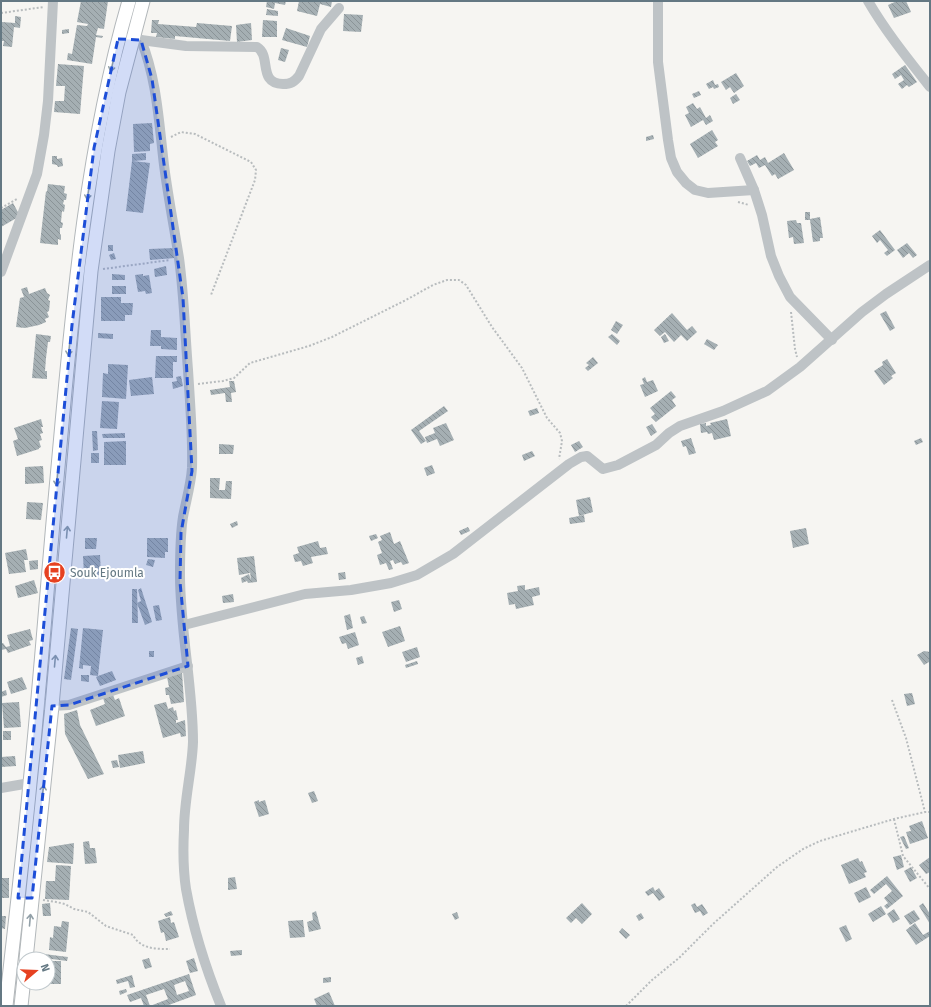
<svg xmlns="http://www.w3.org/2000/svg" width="931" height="1007" viewBox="0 0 931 1007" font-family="'Fira Sans',sans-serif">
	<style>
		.building { fill: url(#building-back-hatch); fill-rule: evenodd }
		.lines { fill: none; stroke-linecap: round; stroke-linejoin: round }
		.major-casing { stroke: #b2b7ba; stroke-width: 15 }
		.path { stroke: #b8bcbe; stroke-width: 2; stroke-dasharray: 2 2; stroke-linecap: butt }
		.minor { stroke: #bec3c6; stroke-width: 10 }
		.major { stroke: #fff; stroke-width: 13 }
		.oneway { stroke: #92a0a8 }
		.marked { fill: #1d4ed8; fill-opacity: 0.2; stroke: #1d4ed8; stroke-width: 3; stroke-dasharray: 8 5; stroke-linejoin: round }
		.labels { text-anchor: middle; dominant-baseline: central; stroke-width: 4; stroke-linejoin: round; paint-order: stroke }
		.poi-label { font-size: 12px; fill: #647883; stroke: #fff; text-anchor: start }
	</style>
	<defs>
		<pattern id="building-back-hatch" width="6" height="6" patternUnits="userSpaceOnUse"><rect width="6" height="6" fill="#a5afb3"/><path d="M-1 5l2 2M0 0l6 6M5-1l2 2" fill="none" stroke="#8a9397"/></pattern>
	</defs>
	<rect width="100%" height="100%" fill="#f6f5f2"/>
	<g class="building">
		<path d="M81 1H108L104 29 98 28 96 35 103 36 102 38 96 37 92 64 67 60 68 53 72 54 77 25 87 26 88 24 77 22Z"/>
		<path d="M267 1H286L285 5 275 3 274 9 266 7Z"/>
		<path d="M299 1H332L331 7 320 4 317 16 297 11Z"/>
		<path d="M897 1H906L911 12 894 18 888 5Z"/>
		<path d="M267 9 278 11V16L266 15Z"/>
		<path d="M344 14 363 15 361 32 343 31Z"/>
		<path d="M15 16 21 17 20 28 14 27 12 47 3 46 4 41H1V26L2 22 15 23Z"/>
		<path d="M152 20H159L158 24 196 27 197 23 232 26 230 41 175 36V39L156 37 157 33H151Z"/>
		<path d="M263 20 277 21V37H262Z"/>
		<path d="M251 23 252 40 237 42 236 25Z"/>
		<path d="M286 28 310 36 307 47 282 40Z"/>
		<path d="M69 29V33L62 34V30Z"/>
		<path d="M281 48 289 50 285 62 278 60Z"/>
		<path d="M58 64 84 66 80 114 54 112 55 101H64L65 86H56Z"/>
		<path d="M905 65 917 82 909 87 907 85 902 89 898 84 904 80 901 75 895 79 892 74Z"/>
		<path d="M736 73 744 86 734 93 730 87 726 90 721 82Z"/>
		<path d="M713 80 715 85 718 84 719 87 714 89 713 87 709 89 706 84Z"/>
		<path d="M699 91 701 95 694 98 692 94Z"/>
		<path d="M736 94 740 100 733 104 730 98Z"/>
		<path d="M693 103 697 109 700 107 706 118 710 115 713 121 706 125 703 120 691 127 685 115 689 113 686 107Z"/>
		<path d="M152 123 154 143 150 144V151L134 152 133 124Z"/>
		<path d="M712 130 718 140 715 142 718 146 698 158 690 144Z"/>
		<path d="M653 135 654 139 646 141V137Z"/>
		<path d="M146 153V160L133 161 150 163 143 213 126 211 132 161V154Z"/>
		<path d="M784 153 794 170 778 179 775 174 772 176 765 165 759 168 756 163 750 166 747 161 757 155 760 160 765 157 768 163Z"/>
		<path d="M52 156H57V159L62 158 63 166 58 167 57 165 52 164Z"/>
		<path d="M48 184 65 186 64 193 67 194 66 200H64L63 204 65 205 64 212 62 211 61 222 63 223 62 228H60V234L61 235V240L58 239V245L40 243 46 191 47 192Z"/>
		<path d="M13 203 20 216 1 227V210Z"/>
		<path d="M805 212H810V219L820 217 823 238H820V241L813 242 810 220H805Z"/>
		<path d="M796 220 797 223H801L804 243 794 244 793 237 789 238 787 221Z"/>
		<path d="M880 230 895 250 887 256 884 253 888 250 880 240 877 243 872 236Z"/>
		<path d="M907 243 917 255 913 258 909 253 903 258 897 250Z"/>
		<rect x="108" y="245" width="5" height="6"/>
		<path d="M175 248V258L150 260 149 249Z"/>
		<path d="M114 253 116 259 111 260 109 255Z"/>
		<path d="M166 266 167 275 155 277 154 269Z"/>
		<path d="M112 274 125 275V280H112Z"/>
		<path d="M143 274V276L149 275 152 293 146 294 145 291 138 292 135 275Z"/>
		<rect x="112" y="286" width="14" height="8"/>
		<path d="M27 287 29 294 45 288 47 293 50 295 48 300 50 301 49 311 47 312 49 317 45 319 46 322 39 325 25 328 16 327 20 298 24 297 21 289Z"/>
		<path d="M101 297H121V303H133L132 315H125V321H101Z"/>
		<path d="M886 311 895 328 890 331 880 314Z"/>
		<path d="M672 313 687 330 692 326 697 332 687 341 681 335 674 342 665 332 660 336 654 330Z"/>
		<path d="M616 321 623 325 617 334 611 330Z"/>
		<path d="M151 330H161V337L177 338V350L161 349V346H150Z"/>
		<path d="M98 333 113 334V339L98 338Z"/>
		<path d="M36 334 51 336 50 342H48L46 358 45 371H47V379L32 378Z"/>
		<path d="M612 334 620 341 617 345 608 337Z"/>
		<path d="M665 334 669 341 664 343 661 337Z"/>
		<path d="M707 339 718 345 714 350 704 344Z"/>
		<path d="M156 356H177V362H173V378H155Z"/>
		<path d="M593 357 598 363 588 371 585 368 589 365 586 363Z"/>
		<path d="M887 359 896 373 891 376 893 378 884 385 874 371 883 365 882 362Z"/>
		<path d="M108 364 128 365 126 399 102 397 103 373 108 374Z"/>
		<path d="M181 376 183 386 173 389 172 382 177 381 176 377Z"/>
		<path d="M152 377 154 394 131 396 129 380Z"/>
		<path d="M645 377 647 382 653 380 658 391 645 397 640 385 644 384 642 379Z"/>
		<path d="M229 381H234L236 392 231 393 232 402H226L225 393 211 395 210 390 230 387Z"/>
		<path d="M671 391 676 397 672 400 676 406 656 422 651 417 655 414 650 408Z"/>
		<path d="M102 401 119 402 117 429 100 428Z"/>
		<path d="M444 406 448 411 419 431 426 441 421 444 411 430Z"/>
		<path d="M537 408 539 413 530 416 528 411Z"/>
		<path d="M41 419 43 427H41L43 433 40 434 42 440 39 441 41 447 39 448V449L17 456 13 441 18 439 14 428Z"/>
		<path d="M727 419 731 436 714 440 712 433 708 434 707 432 701 433 700 424 706 423V426L711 425 710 423Z"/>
		<path d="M446 423 454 440 440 446 437 439 427 443 425 437 435 433 433 428Z"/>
		<path d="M652 424 657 432 651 436 646 427Z"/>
		<path d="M92 431H97L98 450 93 451Z"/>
		<path d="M125 433V438H103L102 434Z"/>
		<path d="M691 438 696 453 689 455 686 446 683 447 681 441Z"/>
		<path d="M921 438 923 442 916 445 914 441Z"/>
		<path d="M126 441V465H104V442Z"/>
		<path d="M579 441 583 447 575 452 571 445Z"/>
		<path d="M219 444 234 445 233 454H219Z"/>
		<path d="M532 451 535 456 524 461 522 455Z"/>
		<rect x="91" y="453" width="8" height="10"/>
		<path d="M432 465 435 473 427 476 424 468Z"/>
		<path d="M43 466 44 483 25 484V467Z"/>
		<path d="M210 478H220L219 490H225L226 481H232L231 499 210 498Z"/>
		<path d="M590 497 593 512 579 516 576 500Z"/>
		<path d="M27 502 43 503 41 520 26 519Z"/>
		<path d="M584 515 585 522 570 524 569 518Z"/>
		<path d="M237 521 238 525 232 528 230 524Z"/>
		<path d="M468 527 470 531 461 535 459 531Z"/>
		<path d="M806 528 809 544 793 548 790 531Z"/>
		<path d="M390 532 394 544 400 541 409 563 403 565 401 562 395 564 393 560 390 561 393 569 389 570 386 563 380 565 377 555 382 553 378 542 382 540 380 536Z"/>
		<path d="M376 534 378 538 371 541 369 536Z"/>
		<path d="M85 538H97L96 549H85Z"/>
		<path d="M147 538H168V552H165V558L147 557Z"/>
		<path d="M318 541 320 548 326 547 328 554 311 557 313 563 303 566 301 561 295 562 293 555 299 553 297 547Z"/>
		<path d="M26 549 28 560H24L26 572 9 574 5 553Z"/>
		<path d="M100 555 101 575H84L83 556Z"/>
		<path d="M254 556 257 582 248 583 247 581 242 583 241 578 249 574 251 580 249 563 250 573 239 575 237 558Z"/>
		<path d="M148 559 155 560 153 567 146 565Z"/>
		<path d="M38 560V569L30 570 29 561Z"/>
		<path d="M345 572 346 579 339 580 338 573Z"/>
		<path d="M34 580 38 593 18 598 15 586Z"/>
		<path d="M525 585V590L539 587 540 595 532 597 534 605 516 609 515 604 509 605 507 593 518 591 517 586Z"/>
		<path d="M141 588 152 622 145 625 137 603 141 601 138 590Z"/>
		<path d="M132 589H137L138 623H132Z"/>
		<path d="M233 594 234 602 223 603 222 596Z"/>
		<path d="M399 600 402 609 394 612 391 602Z"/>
		<path d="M159 605 162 620 156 621 153 606Z"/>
		<path d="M350 614 353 628 347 630 344 616Z"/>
		<path d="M364 616 367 623 362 624 360 617Z"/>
		<path d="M400 626 405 641 388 647 382 632Z"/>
		<path d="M71 628 78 629 71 680 64 679Z"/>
		<path d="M83 628 103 630 98 676 112 671 116 680 100 686 96 677 98 676 90 675 91 666 83 665V669L79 668Z"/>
		<path d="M30 629 33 640 29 641 31 645 8 653 6 649 1 650V643H3L6 647 10 646 7 635Z"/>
		<path d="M355 632 359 645 348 649 346 643 342 644 339 637Z"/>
		<path d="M417 647 420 657 406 662 402 652Z"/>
		<rect x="149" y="651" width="5" height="6"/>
		<path d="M924 651 930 652V664L929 662 924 665 917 655Z"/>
		<path d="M362 656 364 663 358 665 356 658Z"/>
		<path d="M417 661 418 664 406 668 405 665Z"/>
		<path d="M182 672 184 702 171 704 169 695H166L165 688 169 687 167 677Z"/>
		<path d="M81 675H89V682L81 681Z"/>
		<path d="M22 677 27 689 11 694 7 682Z"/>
		<path d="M6 690 7 695 1 697V692Z"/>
		<path d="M912 693 915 704 907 706 904 694Z"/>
		<path d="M113 695 115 700 119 698 125 716 96 726 90 710 105 704 103 698Z"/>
		<path d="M19 702 21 727 4 728 2 703Z"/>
		<path d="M166 702 168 709 173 707 174 711 176 710 178 720H176V723L185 720 186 736 181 737 180 733 163 738 154 705Z"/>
		<path d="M77 710 80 725 104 774 88 779 65 734 64 714Z"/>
		<rect x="3" y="731" width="8" height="9"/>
		<path d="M143 751 145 763 120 768 118 755Z"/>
		<path d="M15 756 16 766 1 767V757Z"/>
		<path d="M117 760 119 767 113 768 111 761Z"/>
		<path d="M314 791 318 801 312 803 308 793Z"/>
		<path d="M259 800V802L265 800 269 814 259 817 254 802Z"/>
		<path d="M922 821 928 838 910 844 906 832 911 831 909 826Z"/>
		<path d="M904 836 909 848 906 849 900 837Z"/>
		<path d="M89 841 90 848H95L97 863 85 864 83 842Z"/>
		<path d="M74 843 73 864 47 862 49 847Z"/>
		<path d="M901 855 904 867 897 870 893 857Z"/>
		<path d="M930 857V872L926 874 919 865Z"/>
		<path d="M858 858 860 862 862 861 867 872 864 873 866 877 849 884 841 865Z"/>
		<path d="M56 865 71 866 69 900 45 899 46 881H55Z"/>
		<path d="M911 867 917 878 910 882 904 871Z"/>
		<path d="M887 876 903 896 887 909 884 906 888 903 884 898 892 891 886 884 874 894 870 890Z"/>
		<path d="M235 877 237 889 228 890V878Z"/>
		<rect x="1" y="878" width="8" height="20"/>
		<path d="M653 887 655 891 659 888 665 897 659 901 653 893 648 896 645 892Z"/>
		<path d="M866 887 871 897 859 903 854 893Z"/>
		<path d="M50 903 51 916H43L42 904Z"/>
		<path d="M582 903 592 914 582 924 576 918 571 923 566 918Z"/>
		<path d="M695 903 697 907 702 904 708 913 703 916 700 911 695 913 691 905Z"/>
		<path d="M923 903 930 914V924L919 906Z"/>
		<path d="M881 906 886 914 873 922 868 914Z"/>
		<path d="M894 909 900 919 893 923 887 914Z"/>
		<path d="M914 910 920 919 910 925 904 916Z"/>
		<path d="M171 911 173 915 166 917 164 914Z"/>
		<path d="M316 911 321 929 309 932 307 922 313 920 312 913Z"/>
		<path d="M457 912 459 918 455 920 452 914Z"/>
		<path d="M641 913 644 918 639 921 636 916Z"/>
		<path d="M1 916H6L5 929 1 928Z"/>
		<path d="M170 917 171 923 174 922 179 937 166 941 164 932 161 933 158 921Z"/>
		<path d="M303 920 305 937 290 938 288 921Z"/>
		<path d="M62 921 69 922 66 952 49 950 50 937 53 938 54 926 61 927Z"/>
		<path d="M915 923 923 935 930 931V936L916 945 906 930Z"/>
		<path d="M846 925 852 939 846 942 839 928Z"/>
		<path d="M622 928 630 935 626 939 619 932Z"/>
		<path d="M242 950V955L231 956 230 951Z"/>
		<path d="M44 954 68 957 67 961 44 958Z"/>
		<path d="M149 958 152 967 145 969 142 960Z"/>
		<path d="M194 958 198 971 190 973 186 961Z"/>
		<rect x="48" y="961" width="13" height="23"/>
		<path d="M189 974 196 995 166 1006H144L141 998 130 1002 127 995ZM185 981 189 991 177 995 174 985ZM164 989 168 999 150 1006 146 995Z"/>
		<path d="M132 975 135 987 130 988 128 981 117 984 116 980Z"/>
		<path d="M331 977V982L323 983V978Z"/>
		<path d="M126 989 127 992 120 995 119 991Z"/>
		<path d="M329 992 335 1006H317L314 999Z"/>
	</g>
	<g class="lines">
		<defs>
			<g id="major">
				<path d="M26 959 52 706 91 271 108 151 119 92 143 1"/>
				<path d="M6 1006C14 932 23 858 30 783 40 685 47 587 56 489 71 326 83 159 129 1"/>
				<path d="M21 1006 24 978"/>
			</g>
		</defs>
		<use href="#major" class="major-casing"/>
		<g class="path">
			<path d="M1 13 44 7"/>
			<path d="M171 137 181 132 195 134 251 162 256 170 255 180 211 295"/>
			<path d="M738 202 749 205"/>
			<path d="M1 208 17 199"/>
			<path d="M103 269 170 260"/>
			<path d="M791 312 795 349 797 357"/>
			<path d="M198 384 223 381 234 378 250 363 309 346 332 337 406 300 433 285 447 280H459L466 285 492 327 522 368 547 418 560 433 562 441 559 459"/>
			<path d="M892 700 906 738 925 812"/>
			<path d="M894 819 903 856 930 889"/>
			<path d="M43 900 56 902 65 904 74 909 88 912 106 926 133 935C140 949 156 949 170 949"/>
			<path d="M626 1006 652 980 679 958 713 924 777 867 803 849 820 841 894 819 925 812H930"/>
		</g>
		<g class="minor">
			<path d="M658 1V62L668 140 671 158 677 172 686 183 695 190 708 193 754 190"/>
			<path d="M868 1C886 32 908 59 930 87"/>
			<path d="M127 39 141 40C157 79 159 124 164 165 168 196 174 227 179 258 184 295 185 332 188 370 190 403 193 436 192 468 191 484 186 501 183 517 180 536 180 556 180 575 180 631 193 686 193 742 192 771 184 800 184 830 183 849 183 869 186 889 193 928 206 969 221 1006"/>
			<path d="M141 40 186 46 257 47C272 56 257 83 283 84 291 84 294 82 299 76L321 29 339 8"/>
			<path d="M740 158 754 190 762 215 771 256 779 276 790 297 832 340"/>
			<path d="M1 272 37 174 44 135 48 101 53 1"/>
			<path d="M184 625 305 594 351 590 391 583 417 575 453 554 569 464 581 457 587 456 603 469 618 465 656 445 669 433 680 426 723 411 767 391 800 367 862 312 886 294 930 265"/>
			<path d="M37 704 52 706 69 705 188 666"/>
			<path d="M1 788 30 783"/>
		</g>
		<use href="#major" class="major"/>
	</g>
	<defs><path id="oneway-shaft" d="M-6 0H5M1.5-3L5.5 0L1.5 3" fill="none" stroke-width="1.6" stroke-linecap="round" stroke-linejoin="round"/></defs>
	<g class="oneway">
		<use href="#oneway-shaft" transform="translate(112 66) rotate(103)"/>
		<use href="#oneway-shaft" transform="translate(88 194) rotate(98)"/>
		<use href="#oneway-shaft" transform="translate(69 350) rotate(96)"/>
		<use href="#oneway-shaft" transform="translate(57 480) rotate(95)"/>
		<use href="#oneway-shaft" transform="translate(67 532) rotate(-85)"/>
		<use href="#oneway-shaft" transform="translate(55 661) rotate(-85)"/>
		<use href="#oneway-shaft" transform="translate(43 791) rotate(-84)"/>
		<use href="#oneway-shaft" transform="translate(30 920) rotate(-85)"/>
	</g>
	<path class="marked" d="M118 39 141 40 152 79 183 298 192 471 181 533 180 582 188 666 69 705 52 706 32 898H18L72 325 94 148Z"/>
	<defs>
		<symbol id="bus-disc" viewBox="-11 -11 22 22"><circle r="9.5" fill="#e64121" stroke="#fff"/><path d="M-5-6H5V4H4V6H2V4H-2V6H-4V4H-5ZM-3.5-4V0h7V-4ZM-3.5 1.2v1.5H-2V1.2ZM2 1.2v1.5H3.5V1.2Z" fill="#fff"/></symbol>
	</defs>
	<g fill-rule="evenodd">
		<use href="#bus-disc" x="42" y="560" width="25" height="25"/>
	</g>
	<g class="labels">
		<g class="poi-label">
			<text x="70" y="573">Souk Ejoumla</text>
		</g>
	</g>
	<rect width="931" height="1007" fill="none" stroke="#647883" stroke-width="4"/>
	<g transform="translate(36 971) rotate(71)"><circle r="19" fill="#ffffff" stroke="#c1c9cd"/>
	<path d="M0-3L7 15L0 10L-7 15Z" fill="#e64121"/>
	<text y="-6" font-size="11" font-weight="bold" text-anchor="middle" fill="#647883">N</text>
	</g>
</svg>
